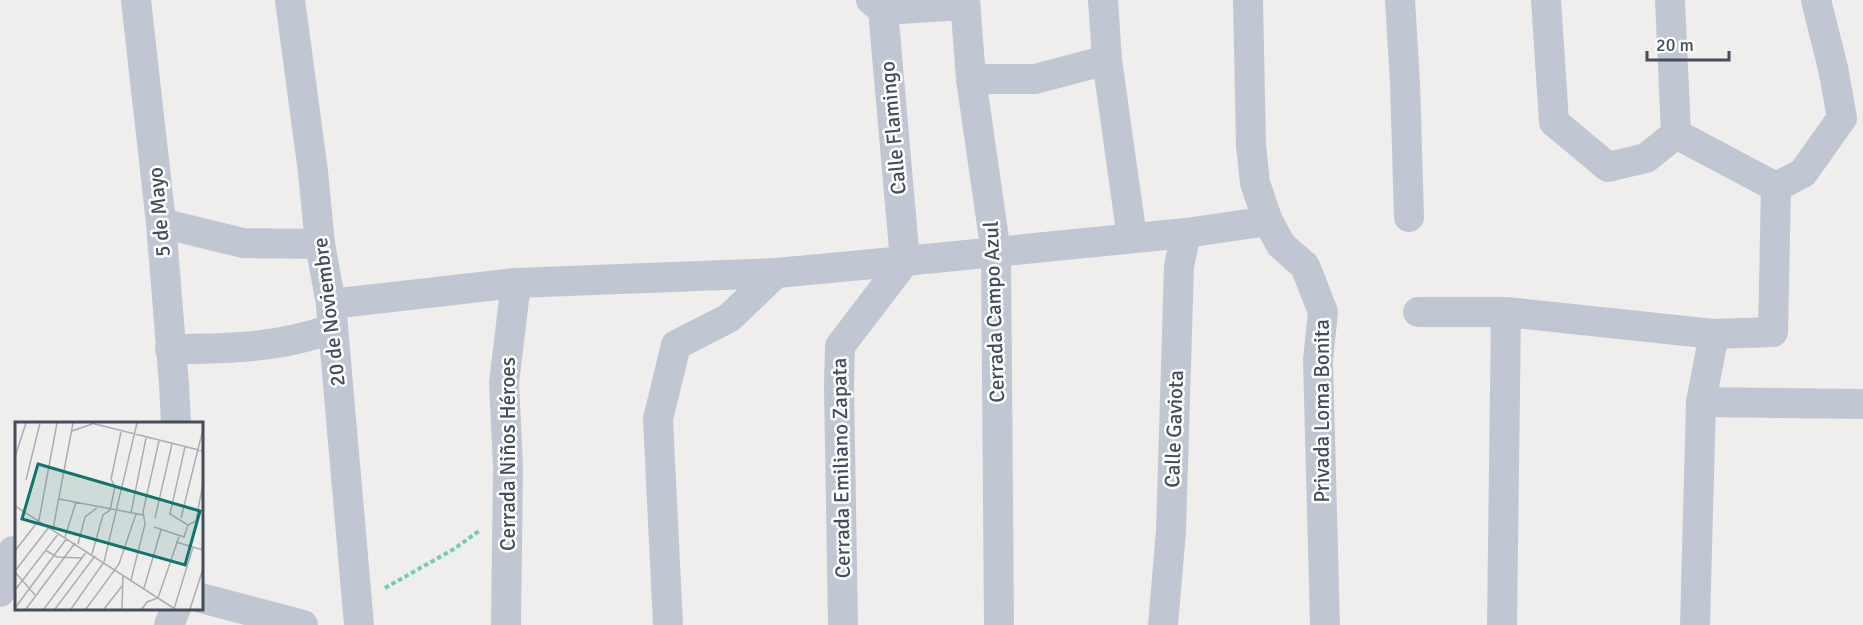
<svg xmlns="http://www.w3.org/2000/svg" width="1863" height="625" viewBox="0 0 1863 625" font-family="Signika,sans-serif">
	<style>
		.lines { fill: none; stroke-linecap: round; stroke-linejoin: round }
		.path { stroke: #6fd0ae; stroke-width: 4; stroke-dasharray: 4.5 3; stroke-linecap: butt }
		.minor { stroke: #c0c7d3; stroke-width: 30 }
		.labels { text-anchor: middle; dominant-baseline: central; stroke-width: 5; stroke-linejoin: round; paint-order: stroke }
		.street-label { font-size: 21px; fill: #454d5b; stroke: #fff }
		.inset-road { fill: none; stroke: #acadb3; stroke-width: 1.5 }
		.view { fill: #0f766e; fill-opacity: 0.15; stroke: #0f766e; stroke-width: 3 }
		.inset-edge { fill: none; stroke: #454d5b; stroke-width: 3 }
	</style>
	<rect width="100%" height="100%" fill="#f0eded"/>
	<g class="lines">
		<path class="path" d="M385 588 454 549 479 531"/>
		<g class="minor">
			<path d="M136 0 161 223 174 384 176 424"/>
			<path d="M290 0 313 172 320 244 331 304 359 625"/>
			<path d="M965 0 971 79 996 253 999 625"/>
			<path d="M1103 0 1107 60 1132 238"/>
			<path d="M1248 0 1251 145 1255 183 1268 221 1281 245 1305 266 1323 312 1318 360 1325 625"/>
			<path d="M1400 0 1405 82 1409 217"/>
			<path d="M1546 0 1554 122 1608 167 1646 158 1676 134"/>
			<path d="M1670 0 1676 134"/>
			<path d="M883 10 965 5"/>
			<path d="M971 79H1035L1107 60"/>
			<path d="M1776 187 1803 173 1842 118 1833 68 1816 0"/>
			<path d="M161 223 243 243 320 244"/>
			<path d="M331 304 516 283 776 273 905 261 1186 233 1268 221"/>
			<path d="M1418 312H1506L1714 334 1773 332 1776 187 1676 134"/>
			<path d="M170 349C225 349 282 348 333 328"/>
			<path d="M1701 402 1863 404"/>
			<path d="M0 592 13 551"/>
			<path d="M201 598 303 625"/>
			<path d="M169 625 176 608"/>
			<path d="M506 625 508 466 504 383 516 283"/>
			<path d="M668 625 658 419 676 345 729 318 776 273"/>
			<path d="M843 625 839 387 840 346 905 261 883 10 871 0"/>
			<path d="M1163 625 1171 531 1179 266 1186 233"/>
			<path d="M1502 625 1506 312"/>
			<path d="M1695 625 1701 402 1714 334"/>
		</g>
	</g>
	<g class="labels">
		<g class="street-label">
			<text transform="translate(893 128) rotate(-95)">Calle Flamingo</text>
			<text transform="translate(159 212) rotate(-95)">5 de Mayo</text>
			<text transform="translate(329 312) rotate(-97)">20 de Noviembre</text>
			<text transform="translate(994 312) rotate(-92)">Cerrada Campo Azul</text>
			<text transform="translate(1322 411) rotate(-90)">Privada Loma Bonita</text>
			<text transform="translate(1174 429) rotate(-88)">Calle Gaviota</text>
			<text transform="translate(508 454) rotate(-90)">Cerrada Niños Héroes</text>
			<text transform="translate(841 468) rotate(-91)">Cerrada Emiliano Zapata</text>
		</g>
	</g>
	<g transform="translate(15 422)">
		<rect width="188" height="188" fill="#f0eded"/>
		<path class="inset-road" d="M76 1 188 29M57 9 77 2M0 35 11 1M11 58 25 1M44 77 128 93M0 84 160 187M116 91 131 16M140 96 157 22M166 96 188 7M173 103 181 99 188 61M139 105 169 115 173 103 155 92 170 25M38 107 58 1M50 115 61 80M161 120 188 128M63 122 70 95 82 86M30 128 42 135 67 136M0 129 24 98 42 1M77 132 88 93 95 88 100 65 96 57 106 10M0 149 34 105M0 150 20 173M116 158 130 102 128 90 144 19M129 166 146 108M0 168 44 111M0 186 52 116M11 187 60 121M29 187 72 129M40 187 80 134M56 187 89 140 122 1M71 187 104 142 121 92M89 187 107 164M107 187 108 153M127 187 132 180 143 176 164 115M159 187 178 125M175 187 188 147"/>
		<path class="view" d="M23 42 185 89 170 143 7 97Z"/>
		<rect width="188" height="188" class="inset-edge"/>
	</g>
	<path d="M1647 51v9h82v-9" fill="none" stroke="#454d5b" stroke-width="3"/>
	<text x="1656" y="51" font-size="18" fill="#454d5b" stroke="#ffffff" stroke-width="4.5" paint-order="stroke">20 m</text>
</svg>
